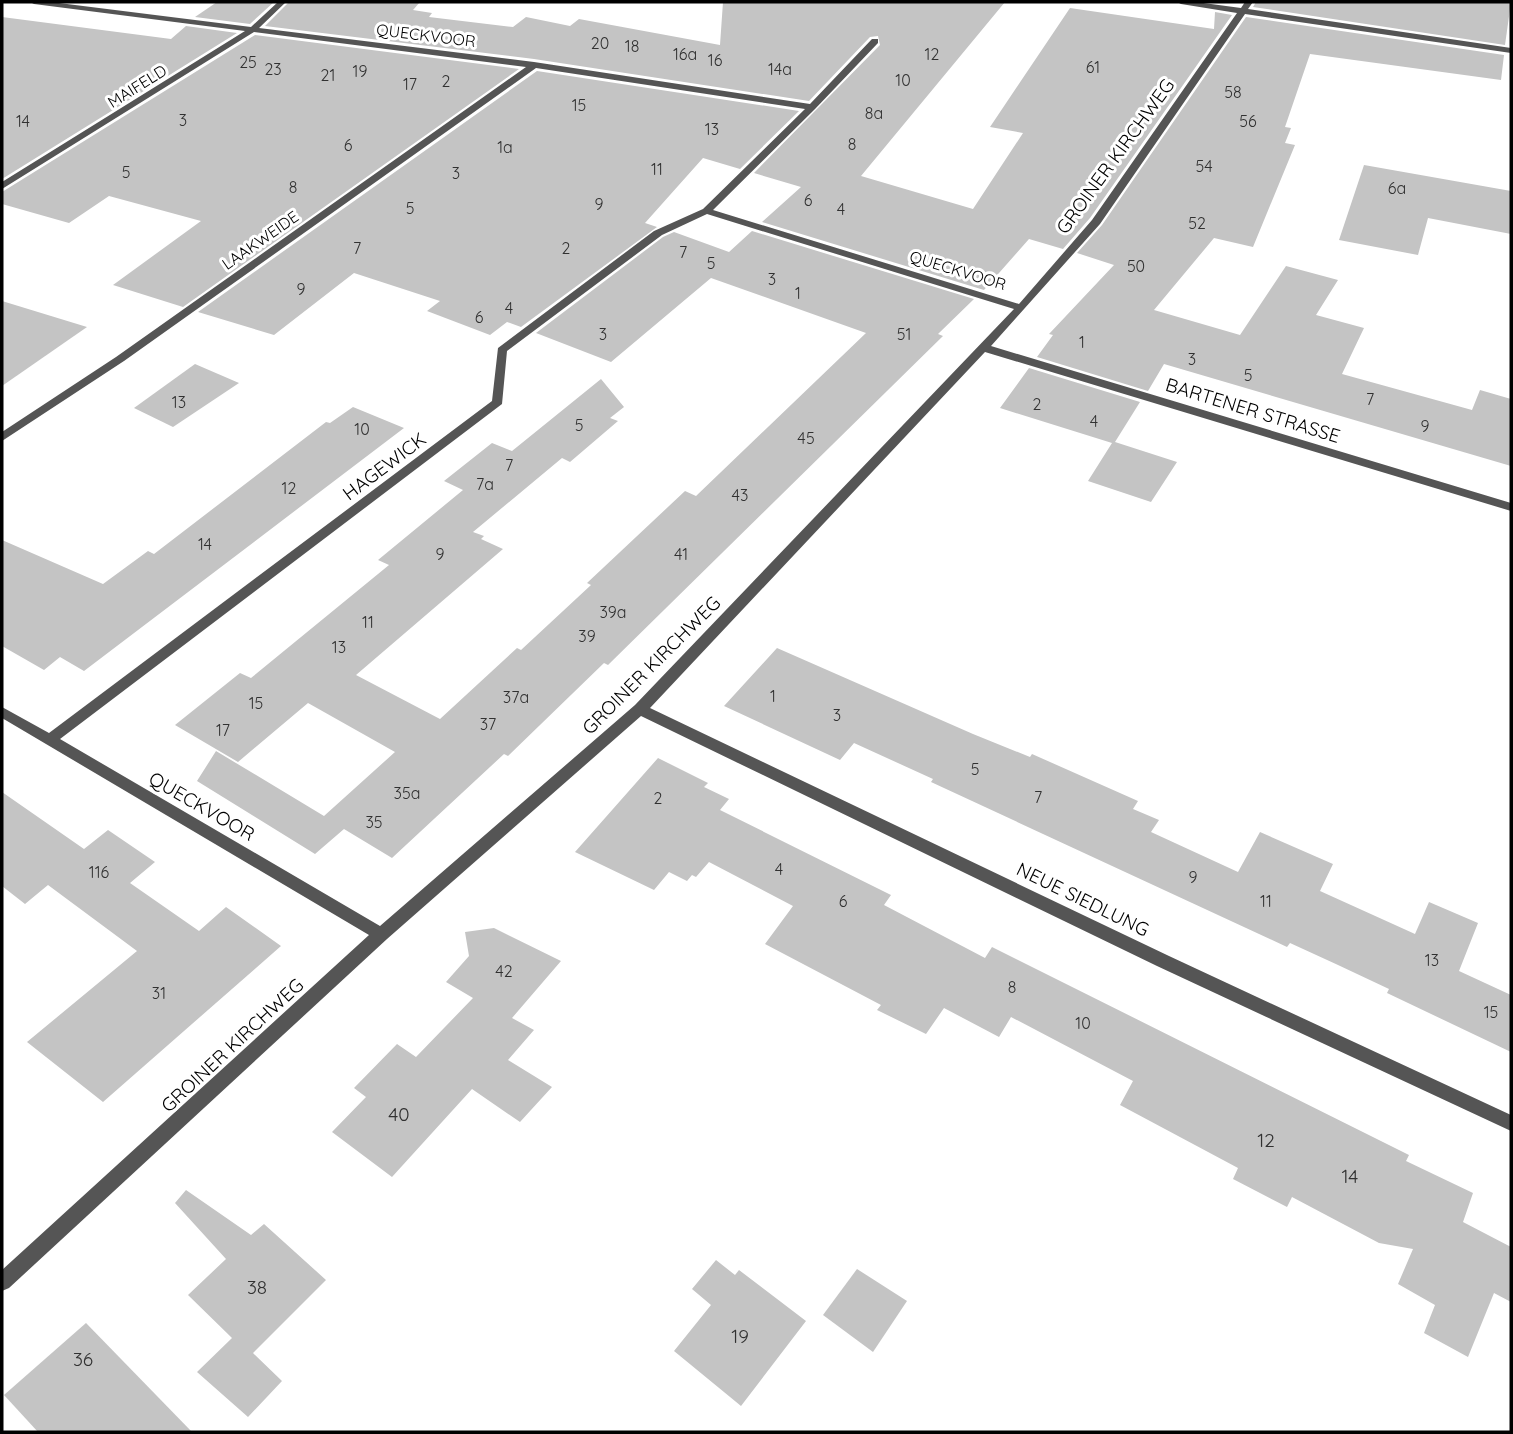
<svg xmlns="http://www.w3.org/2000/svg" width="1513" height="1434" viewBox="0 0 1513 1434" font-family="Quicksand,sans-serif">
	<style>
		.building { fill: #c4c4c4 }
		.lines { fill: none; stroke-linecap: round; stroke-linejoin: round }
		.street { fill: #555; fill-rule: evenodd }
		.labels { text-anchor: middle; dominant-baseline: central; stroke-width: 6; stroke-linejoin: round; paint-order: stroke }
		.far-street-label { font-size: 16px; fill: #000; stroke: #fff }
		.number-label { font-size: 16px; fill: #313131 }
		.street-label { font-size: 19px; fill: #000; stroke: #fff }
		.near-number-label { font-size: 19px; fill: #313131 }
	</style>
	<rect width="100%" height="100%" fill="#fff"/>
	<g class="building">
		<path d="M217 2H274L250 24 195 17Z"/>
		<path d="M289 2H420L413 10 432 13 429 17 513 27 526 17 570 26 579 19 720 45 723 2H1005L861 176 973 209 1023 133 990 127 1070 8 1214 29 1215 12 1232 15 1090 218 1063 249 1029 239 984 290 762 222 801 187 754 173 880 45 878 36 870 37 809 101 534 59 265 26Z"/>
		<path d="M1256 2H1511L1505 45 1253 7Z"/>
		<path d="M2 17 171 39 186 26 237 33 2 179Z"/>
		<path d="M1246 17 1504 55 1501 80 1310 54 1285 127 1291 128 1285 143 1295 145 1253 247 1214 238 1154 310 1240 335 1286 266 1338 280 1316 315 1364 328 1342 374 1472 410 1480 390 1511 399V466L1164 364 1148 391 1037 357 1053 335 1049 334 1114 265 1077 253 1102 225Z"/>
		<path d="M255 35 519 69 183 307 113 285 201 221 109 196 69 223 2 204V192Z"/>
		<path d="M537 71 799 111 740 169 703 158 645 223 657 227 521 327 507 322 490 335 427 311 440 301 354 273 274 335 198 312Z"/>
		<path d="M1364 165 1511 191V234L1428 218 1418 255 1339 240Z"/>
		<path d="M752 231 974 299 938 334 943 336 608 665 604 663 508 756 504 754 392 858 344 829 315 854 197 781 216 751 324 816 395 752 308 703 238 762 175 725 240 673 251 678 389 565 378 560 463 490 444 481 492 443 512 451 601 379 624 407 610 418 618 421 570 462 562 458 473 532 484 536 481 539 503 549 356 675 440 719 517 648 521 650 591 585 587 583 685 491 696 496 866 333 711 278 611 362 536 333 663 237 674 232 729 252Z"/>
		<path d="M2 301 87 327 2 386Z"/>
		<path d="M195 364 239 383 173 427 134 408Z"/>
		<path d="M1029 368 1140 402 1115 442 1177 462 1151 502 1088 481 1112 443 1000 408Z"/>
		<path d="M353 407 404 428 84 671 60 657 44 670 2 646V540L103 584 148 551 154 554 326 422 330 423Z"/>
		<path d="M777 648 973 734 1030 757 1032 754 1138 801 1133 809 1159 820 1151 832 1238 872 1260 832 1333 864 1320 891 1415 934 1429 902 1478 923 1459 971 1511 995V1052L1387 993 1389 989 1338 965 1290 943 1287 947 931 782 933 779 854 743 840 760 724 706Z"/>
		<path d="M658 758 708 783 704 787 729 799 720 810 891 895 884 905 985 958 992 947 1409 1155 1406 1161 1473 1193 1463 1222 1511 1247V1302L1494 1293 1468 1357 1424 1333 1435 1305 1398 1284 1413 1249 1379 1243 1292 1197 1287 1207 1233 1179 1238 1168 1120 1105 1133 1081 1011 1017 999 1037 944 1008 926 1034 877 1010 881 1005 765 944 793 906 709 862 696 877 692 875 687 881 669 872 654 890 575 852Z"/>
		<path d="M2 792 84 849 108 830 155 862 130 883 199 931 226 907 281 946 103 1102 27 1042 137 951 48 885 25 904 2 886Z"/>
		<path d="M494 928 561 961 512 1018 534 1030 508 1060 552 1087 520 1122 472 1089 392 1177 332 1132 366 1097 354 1088 397 1044 416 1057 473 998 446 982 469 956 465 932Z"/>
		<path d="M186 1190 251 1235 264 1224 326 1280 253 1353 282 1381 248 1417 197 1372 232 1338 188 1295 226 1259 175 1203Z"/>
		<path d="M716 1260 735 1275 739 1270 806 1321 741 1406 674 1351 711 1305 692 1289Z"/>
		<path d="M857 1269 907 1301 873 1352 823 1315Z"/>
		<path d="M86 1323 192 1432H38L4 1395Z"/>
	</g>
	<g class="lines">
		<path class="street" d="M30 2H51L251 27 278 2H286L259 28 534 62 810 104 872 39H878V43L815 109 713 210 1019 304 1092 220 1237 13 1181 4 1177 2H1196L1241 8 1245 2H1253L1248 9 1511 48V53L1245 14 1100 224 991 346 1511 503V511L985 352 650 708 1169 956 1511 1115V1131L1157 966 641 716 387 939 9 1288 2 1291V1270L369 935 2 718V707L49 733 492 401 498 348 654 231 703 209 805 109 536 68 124 361 2 441V432L116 357 526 67 254 32 2 189V182L245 31 34 4ZM707 214 1014 309 635 705 380 926 60 739 502 404 507 351 662 235Z"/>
	</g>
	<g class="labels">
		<g class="far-street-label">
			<text transform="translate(426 35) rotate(7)">QUECKVOOR</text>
			<text transform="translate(137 86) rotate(-32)">MAIFELD</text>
			<text transform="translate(260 240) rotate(-35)">LAAKWEIDE</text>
			<text transform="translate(958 270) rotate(17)">QUECKVOOR</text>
		</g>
		<g class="number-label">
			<text x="600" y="43">20</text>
			<text x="632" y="46">18</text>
			<text x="685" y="54">16a</text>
			<text x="932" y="54">12</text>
			<text x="715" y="60">16</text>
			<text x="248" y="62">25</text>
			<text x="1093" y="67">61</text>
			<text x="273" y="69">23</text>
			<text x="780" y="69">14a</text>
			<text x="360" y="71">19</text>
			<text x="328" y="75">21</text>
			<text x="903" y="80">10</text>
			<text x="446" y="81">2</text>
			<text x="410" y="84">17</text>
			<text x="1233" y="92">58</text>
			<text x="579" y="105">15</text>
			<text x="874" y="113">8a</text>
			<text x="183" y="120">3</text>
			<text x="23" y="121">14</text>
			<text x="1248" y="121">56</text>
			<text x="712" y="129">13</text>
			<text x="852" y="144">8</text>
			<text x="348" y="145">6</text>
			<text x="505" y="147">1a</text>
			<text x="1204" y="166">54</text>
			<text x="657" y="169">11</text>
			<text x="126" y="172">5</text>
			<text x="456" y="173">3</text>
			<text x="293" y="187">8</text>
			<text x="1397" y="188">6a</text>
			<text x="808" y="200">6</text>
			<text x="599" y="204">9</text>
			<text x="410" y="208">5</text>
			<text x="841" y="209">4</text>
			<text x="1197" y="223">52</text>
			<text x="357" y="248">7</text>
			<text x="566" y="248">2</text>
			<text x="683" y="252">7</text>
			<text x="711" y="263">5</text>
			<text x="1136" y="266">50</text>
			<text x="772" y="279">3</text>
			<text x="301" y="289">9</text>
			<text x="798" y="293">1</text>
			<text x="509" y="308">4</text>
			<text x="479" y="317">6</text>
			<text x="603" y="334">3</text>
			<text x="904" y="334">51</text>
			<text x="1082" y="342">1</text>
			<text x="1192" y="359">3</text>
			<text x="1248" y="375">5</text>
			<text x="1370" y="399">7</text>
			<text x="179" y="402">13</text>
			<text x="1037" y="404">2</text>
			<text x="1094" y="421">4</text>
			<text x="579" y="425">5</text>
			<text x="1425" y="426">9</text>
			<text x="362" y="429">10</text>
			<text x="806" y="438">45</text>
			<text x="509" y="465">7</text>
			<text x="485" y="484">7a</text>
			<text x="289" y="488">12</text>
			<text x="740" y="495">43</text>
			<text x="205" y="544">14</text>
			<text x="440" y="554">9</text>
			<text x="681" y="554">41</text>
			<text x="613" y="612">39a</text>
			<text x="368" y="622">11</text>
			<text x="587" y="636">39</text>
			<text x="339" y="647">13</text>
			<text x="773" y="696">1</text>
			<text x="516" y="697">37a</text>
			<text x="256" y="703">15</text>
			<text x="837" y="715">3</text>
			<text x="488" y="724">37</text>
			<text x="223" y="730">17</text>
			<text x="975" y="769">5</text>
			<text x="407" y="793">35a</text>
			<text x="1038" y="797">7</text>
			<text x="658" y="798">2</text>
			<text x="374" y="822">35</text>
			<text x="779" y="869">4</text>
			<text x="99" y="872">116</text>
			<text x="1193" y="877">9</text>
			<text x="843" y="901">6</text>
			<text x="1266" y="901">11</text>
			<text x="1432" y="960">13</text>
			<text x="504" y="971">42</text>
			<text x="1012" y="987">8</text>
			<text x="159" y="993">31</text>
			<text x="1491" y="1012">15</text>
			<text x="1083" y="1023">10</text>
		</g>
		<g class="street-label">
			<text transform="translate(1115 156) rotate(-54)">GROINER KIRCHWEG</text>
			<text transform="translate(1253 410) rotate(17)">BARTENER STRASSE</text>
			<text transform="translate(384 466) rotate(-37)">HAGEWICK</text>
			<text transform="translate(651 665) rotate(-45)">GROINER KIRCHWEG</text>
			<text transform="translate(202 806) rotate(30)">QUECKVOOR</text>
			<text transform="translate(1083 899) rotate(26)">NEUE SIEDLUNG</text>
			<text transform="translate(232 1045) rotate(-43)">GROINER KIRCHWEG</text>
		</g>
		<g class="near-number-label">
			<text x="399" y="1114">40</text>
			<text x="1266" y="1140">12</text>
			<text x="1350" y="1176">14</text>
			<text x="257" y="1287">38</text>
			<text x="740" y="1336">19</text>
			<text x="83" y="1359">36</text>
		</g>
	</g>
	<rect width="1513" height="1434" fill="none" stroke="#000000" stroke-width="7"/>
</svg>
